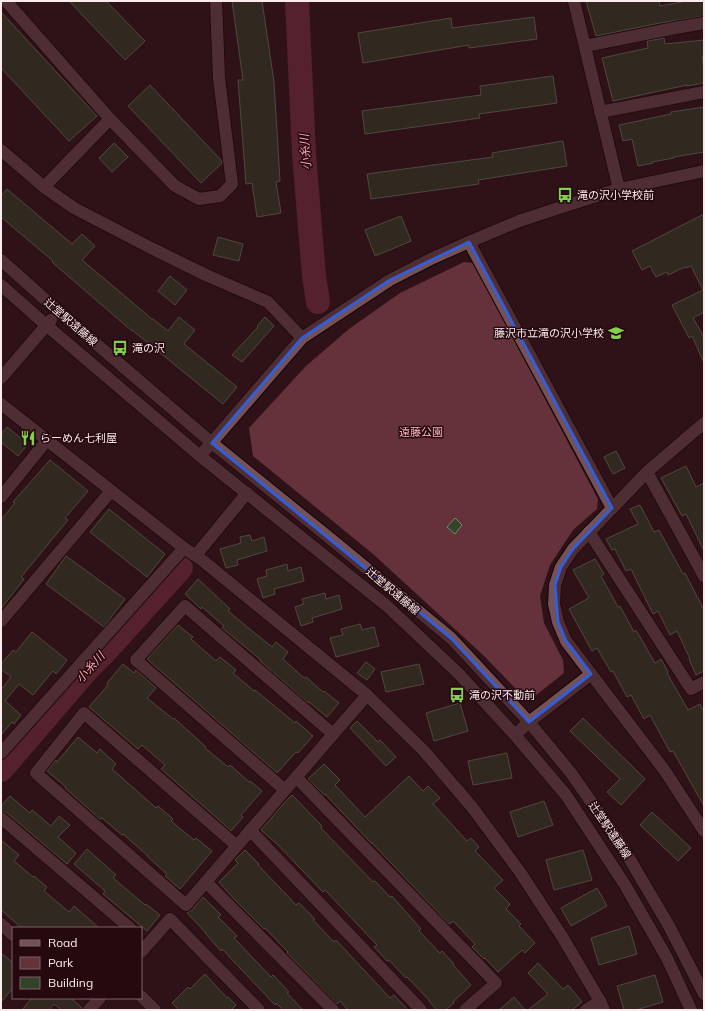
<svg xmlns="http://www.w3.org/2000/svg" width="705" height="1011" viewBox="0 0 705 1011" font-family="Mulish,'Noto Sans JP',sans-serif">
	<style>
		.green { fill: #65313b }
		.lines { fill: none; stroke-linecap: round; stroke-linejoin: round }
		.river { stroke: #833445; stroke-width: 24 }
		.building { fill: #334329; stroke: #76896c }
		.minor-casing { stroke: #150104; stroke-width: 14 }
		.minor { stroke: #745156; stroke-width: 12 }
		.marked { fill: none; stroke: #335eda; stroke-width: 3; stroke-linejoin: round }
		.labels { text-anchor: middle; dominant-baseline: central; stroke-width: 3; stroke-linejoin: round; paint-order: stroke }
		.poi-label { font-size: 11px; fill: #fcebed; stroke: #25090f; text-anchor: start }
		.street-label { font-size: 11px; fill: #fcebed; stroke: #25090f }
		.park-label { font-size: 11px; fill: #fbb4be; stroke: #25090f }
		.water-label { font-size: 12px; font-style: italic; fill: #fea1b0; stroke: #25090f }
	</style>
	<rect width="100%" height="100%" fill="#2f1218"/>
	<path class="green" d="M464 262 473 263 598 499 597 509 573 530 550 565 540 596 544 623 563 660 564 673 535 696 520 693 482 654 373 554 253 456 249 428 306 366 349 329 400 293Z"/>
	<g class="lines">
		<g class="river">
			<path d="M297 1 304 154 314 276 318 302"/>
			<path d="M1 770 87 670 105 652 181 568"/>
		</g>
	</g>
	<g class="building">
		<path d="M69 1H106L145 41 125 60Z"/>
		<path d="M232 1H262L274 82 280 181 276 182 281 213 257 217 252 183 246 184 238 80H243Z"/>
		<path d="M586 1H659L660 6 687 1H704V16L660 23 596 36Z"/>
		<path d="M1 12 97 116 69 141 1 68Z"/>
		<path d="M534 17 537 39 469 48V45L363 63 358 33 451 18 452 28Z"/>
		<path d="M664 38 665 44 704 40V56H702L704 70V83L687 86V85L613 101 602 58 648 48 647 41Z"/>
		<path d="M553 76 557 103 479 114 480 118 365 134 362 111 481 95 480 86Z"/>
		<path d="M150 85 221 160 222 163 201 183 128 106Z"/>
		<path d="M704 107V152L674 157V158L652 162 653 163 638 166 632 139 623 141 619 125 671 114V112Z"/>
		<path d="M563 141 567 166 478 180 479 184 371 199 367 174 493 157 492 153Z"/>
		<path d="M114 143 128 157 112 172 99 158Z"/>
		<path d="M7 189 72 244 82 234 95 246 82 260 152 319H153L168 331 179 317 195 330 184 344 237 387 223 404 132 330V331L52 262 53 261 1 217V196Z"/>
		<path d="M704 214V312L693 318 704 337V363L692 336 689 338 672 305 703 290 691 266 686 268 685 267 668 275 667 272 656 277 650 266 642 270 632 251Z"/>
		<path d="M401 216 411 241 375 256 365 230Z"/>
		<path d="M218 237 243 244 239 261 213 255Z"/>
		<path d="M170 276 187 290 175 305 158 291Z"/>
		<path d="M265 317 274 326 242 362 232 355 258 327 257 326Z"/>
		<path d="M7 427 28 444 18 456 1 442V434Z"/>
		<path d="M616 451 625 468 613 474 604 457Z"/>
		<path d="M50 460 88 491 65 518 68 520 21 577 24 579 1 609V520L15 503 13 502Z"/>
		<path d="M686 466 696 487 704 483V551L686 514 682 516 661 478Z"/>
		<path d="M640 505 654 532 659 530 683 574 685 573 704 610V671L696 675 689 659H690L677 631 670 635 658 611 653 614 631 569 626 571 615 549 612 550 606 539 638 524 630 509Z"/>
		<path d="M109 509 165 554 147 577 90 532Z"/>
		<path d="M455 518 462 525 455 534 447 527Z"/>
		<path d="M250 535 252 541 264 537 267 551 237 560 238 565 226 568 220 549 241 543 240 537Z"/>
		<path d="M66 556 125 599 104 627 46 584Z"/>
		<path d="M595 559 604 574 601 576 618 607 620 606 634 632 636 630 655 663 661 659 668 672 667 673 688 710 700 704 704 712V806L673 751 670 752 650 715 644 719 631 695 627 697 613 671 611 672 597 648 592 651 569 609 589 598 573 570Z"/>
		<path d="M287 564 288 571 301 567 304 581 274 589 275 594 263 598 257 579 267 576 266 570Z"/>
		<path d="M198 579 230 609 228 611 252 631 272 647 276 642 288 652 283 659 304 678 306 677 323 692 324 691 339 703 327 717 309 702 308 703 260 661 261 660 222 628 224 626 202 607 201 609 185 594Z"/>
		<path d="M325 593 326 599 339 595 342 609 312 618 313 622 301 626 295 607 304 604 302 599Z"/>
		<path d="M360 624 362 630 374 627 379 646 336 657 330 638 343 635 341 629Z"/>
		<path d="M178 625 193 637 191 639 216 661 220 657 236 670 233 673 254 691 255 690 295 723 296 721 313 736 298 753 296 752 277 773 147 659Z"/>
		<path d="M32 632 67 660 56 674 53 671 33 695 19 684 5 701 21 715 14 724 12 722 1 735V690L11 677 1 669V664L13 650 16 652Z"/>
		<path d="M366 662 375 669 367 680 357 673Z"/>
		<path d="M123 664 134 673 136 670 156 688 147 698 173 719 174 718 206 747 205 748 228 767 230 765 249 782 250 781 262 791 241 815 243 817 231 831 217 818 194 798 161 769 165 765 142 745 138 749 89 707 108 685 107 683Z"/>
		<path d="M419 664 424 684 386 692 381 672Z"/>
		<path d="M460 703 468 731 434 741 426 713Z"/>
		<path d="M583 718 645 779 621 805 607 792 620 779 570 731Z"/>
		<path d="M357 721 378 742 380 740 396 757 386 766 350 728Z"/>
		<path d="M78 737 97 753 100 749 116 764 112 769 156 808 158 806 173 819 171 821 194 840 196 838 212 851 180 889 165 876 167 874 148 857V856L123 834 122 835 102 818 100 819 65 788 66 787 47 771 56 760 57 762Z"/>
		<path d="M507 753 512 778 473 785 468 761Z"/>
		<path d="M324 764 340 780 335 785 365 817 409 776 423 791 428 786 440 798 433 804 467 841 471 838 479 847 475 851 503 880 494 888 510 904 506 909 521 924 519 926 535 943 525 953 522 950 498 972 485 958 484 959 472 947 475 944 453 921 449 924 372 843V844L325 794 324 795 308 779Z"/>
		<path d="M292 795 322 826 321 828 373 882 375 881 390 897 392 896 421 929 419 931 440 953 442 951 454 964 453 965 471 985 453 1002 454 1003 446 1010H437L429 1001V1000L407 977 406 978 389 960 387 961 374 947 377 945 325 890 323 892 276 843 261 830 284 803Z"/>
		<path d="M10 796 30 813 32 810 51 826 59 816 70 825 58 837 76 853 67 864 6 812 1 811V806Z"/>
		<path d="M544 801 553 825 518 837 510 812Z"/>
		<path d="M652 812 691 848 678 861 640 825Z"/>
		<path d="M1 840 19 855 14 861 33 877 34 876 47 887 44 891 69 912 74 906 99 928H22L1 910Z"/>
		<path d="M87 849 116 875 113 878 145 905 146 904 160 915 147 931 103 894 105 891 74 864Z"/>
		<path d="M245 850 259 864 258 865 281 889 296 905 299 903 315 919 313 920 334 942 336 940 390 998 394 995 408 1010H348L340 1001 337 1004 287 953 288 952 265 928 264 929 234 899 219 882 238 863 235 860Z"/>
		<path d="M583 850 592 880 554 890 546 860Z"/>
		<path d="M597 888 607 906 571 926 561 908Z"/>
		<path d="M203 897 221 915 218 917 237 936 234 938 271 977 273 975 289 992 287 993 303 1010H283L276 1003 275 1005 222 949 221 951 205 933H206L187 913 192 910Z"/>
		<path d="M629 926 637 954 599 965 591 938Z"/>
		<path d="M1 953 13 963V988L1 1002Z"/>
		<path d="M538 963 563 989 568 985 582 1002 572 1010H528L548 994 528 973Z"/>
		<path d="M205 974 227 998 228 997 236 1005 231 1010H179L172 1003 188 987 190 989Z"/>
		<path d="M655 975 663 1002 636 1010H624L617 986Z"/>
		<path d="M514 997 525 1010H499Z"/>
		<path d="M32 998H71L82 1008V1010H62L54 1004 49 1010H22Z"/>
	</g>
	<g class="lines">
		<defs>
			<g id="minor">
				<path d="M6 1 110 119 175 186 199 199 220 196 232 184 219 78 216 1"/>
				<path d="M574 1 619 189"/>
				<path d="M585 46 675 28 704 23"/>
				<path d="M600 112 704 92"/>
				<path d="M1 150 44 187 74 208 151 248 208 276 268 302 302 338"/>
				<path d="M44 187 110 119"/>
				<path d="M469 242 612 508"/>
				<path d="M1 260 58 311 212 443 332 540 451 638 529 722 571 773 622 846 669 926 704 994"/>
				<path d="M1 285 46 325 200 456 387 606 458 673 515 735 566 795 625 885 667 958 691 1010"/>
				<path d="M1 378 51 320"/>
				<path d="M1 404 184 548 202 560 367 695 424 751 472 807 520 872 563 938 600 1001 604 1010"/>
				<path d="M704 423 647 472 573 549 561 567 555 585 554 604 558 622 566 641 665 771 704 831"/>
				<path d="M200 456 302 338 390 280 433 258 469 242 519 221 571 204 619 189 704 171"/>
				<path d="M647 472 704 576"/>
				<path d="M1 497 47 440"/>
				<path d="M589 532 691 689 704 682"/>
				<path d="M196 555 247 493"/>
				<path d="M1 621 111 491"/>
				<path d="M515 735 529 722 591 674"/>
				<path d="M1 753 184 548"/>
				<path d="M296 777 496 983 465 1010"/>
				<path d="M285 790 136 660 185 606 333 734"/>
				<path d="M1 818 130 928"/>
				<path d="M250 830 421 1010"/>
				<path d="M237 846 84 713 36 773 186 905 367 695"/>
				<path d="M206 882 333 1010"/>
				<path d="M1 924 13 935"/>
				<path d="M141 952 170 919 259 1010"/>
				<path d="M141 996 155 1010"/>
				<path d="M89 1010 100 998"/>
				<path d="M586 1010 600 1001"/>
			</g>
		</defs>
		<use href="#minor" class="minor-casing"/>
		<use href="#minor" class="minor"/>
	</g>
	<path d="M0 0H705V1011H0ZM469 242 612 508 573 549 561 567 555 585 558 622 566 641 591 674 529 722 451 638 212 443 302 338 390 280Z" fill="#2f1218" fill-opacity=".55" fill-rule="evenodd"/>
	<path class="marked" d="M469 242 612 508 573 549 561 567 555 585 558 622 566 641 591 674 529 722 451 638 212 443 302 338 390 280Z"/>
	<defs>
		<symbol id="bus-bare" viewBox="-9 -9 18 18"><path d="M-5-6H5V4H4V6H2V4H-2V6H-4V4H-5ZM-3.5-4V0h7V-4ZM-3.5 1.2v1.5H-2V1.2ZM2 1.2v1.5H3.5V1.2Z" fill="#84d04e" stroke="#25090f" stroke-width="2.5" paint-order="stroke"/></symbol>
		<symbol id="school-bare" viewBox="-9 -9 18 18"><path d="M0-5L7-2L0 1L-7-2ZM-4 1L0 2.5L4 1V4Q0 6-4 4Z" fill="#84d04e" stroke="#25090f" stroke-width="2.5" paint-order="stroke"/></symbol>
		<symbol id="restaurant-bare" viewBox="-9 -9 18 18"><path d="M-5-6h1v4h1v-4h1v4h1v-4h1v5L-1.5 .5V6h-2V.5L-5-1ZM5-6V6H3V1.5H1.5Q1.5-4 5-6Z" fill="#84d04e" stroke="#25090f" stroke-width="2.5" paint-order="stroke"/></symbol>
	</defs>
	<g fill-rule="evenodd">
		<use href="#bus-bare" x="554" y="184" width="22" height="22"/>
		<use href="#school-bare" x="605" y="322" width="22" height="22"/>
		<use href="#bus-bare" x="109" y="337" width="22" height="22"/>
		<use href="#restaurant-bare" x="17" y="427" width="22" height="22"/>
		<use href="#bus-bare" x="446" y="684" width="22" height="22"/>
	</g>
	<g class="labels">
		<g class="poi-label">
			<text x="577" y="195">滝の沢小学校前</text>
			<text x="604" y="333" text-anchor="end">藤沢市立滝の沢小学校</text>
			<text x="132" y="348">滝の沢</text>
			<text x="40" y="438">らーめん七利屋</text>
			<text x="469" y="695">滝の沢不動前</text>
		</g>
		<g class="street-label">
			<text transform="translate(71 322) rotate(41)">辻堂駅遠藤線</text>
			<text transform="translate(393 591) rotate(40)">辻堂駅遠藤線</text>
			<text transform="translate(610 830) rotate(56)">辻堂駅遠藤線</text>
		</g>
		<g class="park-label">
			<text x="421" y="432">遠藤公園</text>
		</g>
		<g class="water-label">
			<text transform="translate(305 152) rotate(-94)">小糸川</text>
			<text transform="translate(90 667) rotate(-48)">小糸川</text>
		</g>
	</g>
	<rect width="705" height="1011" fill="none" stroke="#fcebed" stroke-width="4"/>
	<rect x="12" y="927" width="130" height="72" fill="#25090f" stroke="#7b6368"/>
	<rect x="20" y="940" width="20" height="6" fill="#745156" stroke="#7b6368"/>
	<text x="48" y="947" font-size="12" fill="#fcebed">Road</text>
	<rect x="20" y="957" width="20" height="12" fill="#65313b" stroke="#7b6368"/>
	<text x="48" y="967" font-size="12" fill="#fcebed">Park</text>
	<rect x="20" y="977" width="20" height="12" fill="#334329" stroke="#7b6368"/>
	<text x="48" y="987" font-size="12" fill="#fcebed">Building</text>
</svg>
